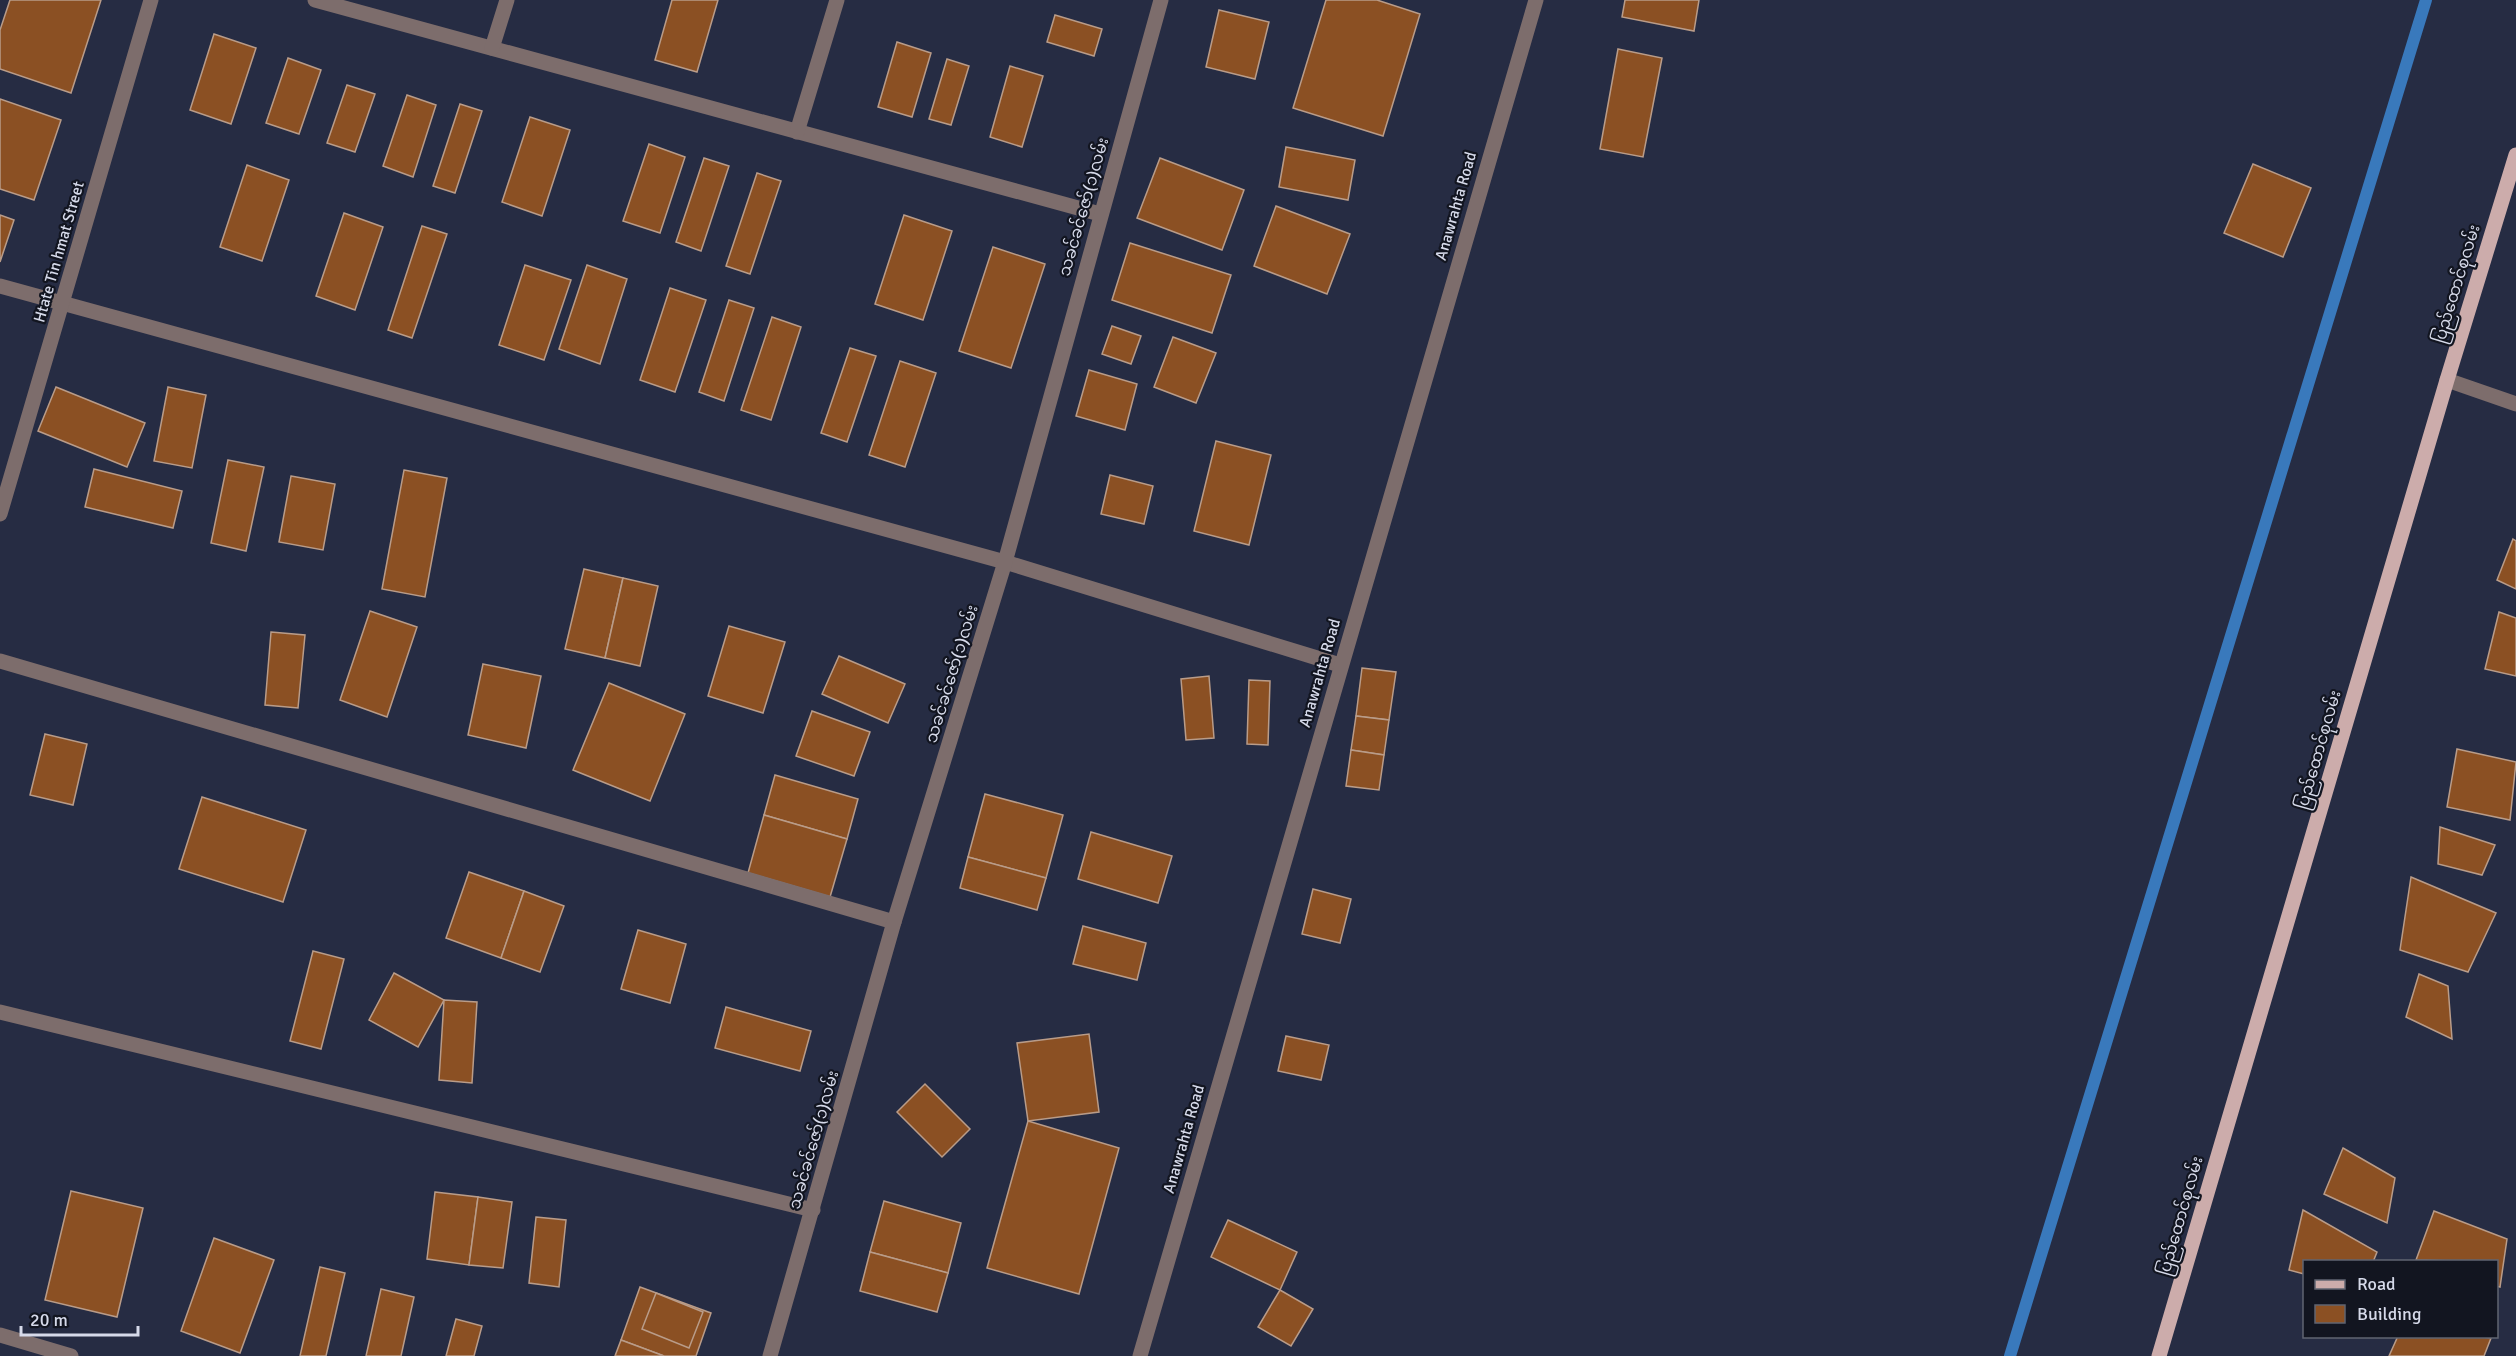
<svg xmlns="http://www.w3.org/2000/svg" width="2516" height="1356" viewBox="0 0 2516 1356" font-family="Signika,'Noto Sans Myanmar',sans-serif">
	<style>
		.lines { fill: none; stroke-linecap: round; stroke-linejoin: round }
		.stream { stroke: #3979bc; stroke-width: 12 }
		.building { fill: #8b5023; stroke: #b99c89; stroke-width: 1.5 }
		.minor { stroke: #7d6d6c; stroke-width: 15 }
		.major { stroke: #ccacab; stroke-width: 15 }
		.labels { text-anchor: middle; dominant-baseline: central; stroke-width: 4.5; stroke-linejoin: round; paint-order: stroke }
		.street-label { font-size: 16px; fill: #d6daea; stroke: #121520 }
	</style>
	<rect width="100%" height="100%" fill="#262c43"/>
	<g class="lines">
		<path class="stream" d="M2010 1356 2426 0"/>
	</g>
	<g class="building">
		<path d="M10 0H101L71 93 0 69V30Z"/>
		<path d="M672 0H718L697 72 655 60Z"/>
		<path d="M1326 0H1377L1420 14 1383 136 1293 108Z"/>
		<path d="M1625 0H1699L1694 31 1622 17Z"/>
		<path d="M1219 10 1269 22 1255 79 1206 67Z"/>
		<path d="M1055 15 1102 29 1094 56 1047 42Z"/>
		<path d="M214 34 256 48 231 124 190 110Z"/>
		<path d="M897 42 931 53 912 117 878 107Z"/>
		<path d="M1618 49 1662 58 1643 157 1600 149Z"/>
		<path d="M288 58 321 70 299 134 266 123Z"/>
		<path d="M947 59 969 66 951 125 929 119Z"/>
		<path d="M1010 66 1043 76 1022 147 990 137Z"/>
		<path d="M347 85 375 94 355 152 327 143Z"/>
		<path d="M407 95 436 105 413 177 383 166Z"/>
		<path d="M0 99 61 120 34 200 0 189Z"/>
		<path d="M460 104 482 111 455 193 433 186Z"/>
		<path d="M530 117 570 130 542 216 502 202Z"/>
		<path d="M649 144 685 157 660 233 623 221Z"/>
		<path d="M1286 147 1355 160 1348 200 1279 187Z"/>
		<path d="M704 158 729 166 701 251 676 242Z"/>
		<path d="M1160 158 1244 190 1222 250 1137 218Z"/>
		<path d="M2253 164 2311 188 2283 257 2224 233Z"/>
		<path d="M247 165 289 180 262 261 220 247Z"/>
		<path d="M757 173 781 181 750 274 726 266Z"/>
		<path d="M1276 206 1350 234 1327 294 1254 266Z"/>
		<path d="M344 213 383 227 355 310 316 296Z"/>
		<path d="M0 215 14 220 0 262Z"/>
		<path d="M904 215 952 231 923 320 875 304Z"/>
		<path d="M422 226 447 234 412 338 388 330Z"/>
		<path d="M1130 243 1231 275 1212 333 1112 300Z"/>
		<path d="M993 247 1045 264 1011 368 959 351Z"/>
		<path d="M525 265 571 280 544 360 499 345Z"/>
		<path d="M587 265 627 279 600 364 559 349Z"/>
		<path d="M670 288 706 300 675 392 640 380Z"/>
		<path d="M729 300 754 308 724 401 699 392Z"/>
		<path d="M772 317 801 327 771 420 741 410Z"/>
		<path d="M1112 326 1141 336 1131 364 1102 354Z"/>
		<path d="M1173 337 1216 353 1196 403 1154 387Z"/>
		<path d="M850 348 876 356 847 442 821 433Z"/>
		<path d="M900 361 936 373 905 467 869 455Z"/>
		<path d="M1089 370 1137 384 1125 430 1076 416Z"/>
		<path d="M56 387 145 423 127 467 38 431Z"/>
		<path d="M168 387 206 395 192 468 154 461Z"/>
		<path d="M1216 441 1271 455 1249 545 1194 531Z"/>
		<path d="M228 460 264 467 246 551 211 543Z"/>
		<path d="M94 469 182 491 173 528 85 507Z"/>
		<path d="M404 470 447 478 425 597 382 589Z"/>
		<path d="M1110 475 1153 486 1144 524 1101 514Z"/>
		<path d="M291 476 335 484 323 550 279 542Z"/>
		<path d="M2513 539 2516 541V589L2497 580Z"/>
		<path d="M584 569 623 578 605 658 565 649Z"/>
		<path d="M623 578 658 586 640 666 605 658Z"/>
		<path d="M370 611 417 627 387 717 340 700Z"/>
		<path d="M2499 612 2516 618V676L2485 669Z"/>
		<path d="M729 626 785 642 763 713 708 696Z"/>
		<path d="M271 632 305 635 298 708 265 705Z"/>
		<path d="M839 656 905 684 888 723 822 694Z"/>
		<path d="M483 664 541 676 526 748 468 735Z"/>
		<path d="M1362 668 1396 672 1389 720 1356 716Z"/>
		<path d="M1209 676 1214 738 1186 740 1181 679Z"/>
		<path d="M1249 680 1270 681 1268 745 1247 744Z"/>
		<path d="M609 683 685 714 650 801 573 770Z"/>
		<path d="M812 711 870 732 854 776 796 756Z"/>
		<path d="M1356 716 1389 720 1384 755 1351 750Z"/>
		<path d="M45 734 87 744 73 805 30 795Z"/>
		<path d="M2457 749 2516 762 2510 820 2447 807Z"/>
		<path d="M1351 750 1384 755 1379 790 1346 786Z"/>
		<path d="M775 775 858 799 847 839 764 815Z"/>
		<path d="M985 794 1063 815 1046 878 968 857Z"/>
		<path d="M202 797 306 830 283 902 179 869Z"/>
		<path d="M764 815 847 839 830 897 748 873Z"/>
		<path d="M2440 827 2495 845 2482 875 2438 864Z"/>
		<path d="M1091 832 1172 856 1158 903 1078 879Z"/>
		<path d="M968 857 1046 878 1037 910 960 888Z"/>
		<path d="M469 872 524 891 501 958 446 938Z"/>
		<path d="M2411 877 2496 913 2468 972 2400 950Z"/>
		<path d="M1313 889 1351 899 1340 943 1302 934Z"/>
		<path d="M524 891 564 906 540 972 501 958Z"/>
		<path d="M1083 926 1146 943 1137 980 1073 964Z"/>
		<path d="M638 930 686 944 670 1003 621 989Z"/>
		<path d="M313 951 344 959 321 1049 290 1041Z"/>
		<path d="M394 973 444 1000 418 1047 369 1020Z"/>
		<path d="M2419 974 2448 986 2452 1039 2406 1017Z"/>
		<path d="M444 1000 477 1002 472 1083 439 1080Z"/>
		<path d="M726 1007 811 1031 800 1071 715 1048Z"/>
		<path d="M1089 1034 1099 1112 1028 1121 1017 1043Z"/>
		<path d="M1286 1036 1329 1045 1321 1080 1278 1071Z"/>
		<path d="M925 1084 970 1129 942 1157 897 1112Z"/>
		<path d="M1028 1121 1119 1148 1079 1294 987 1268Z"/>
		<path d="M2343 1148 2395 1178 2387 1223 2324 1194Z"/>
		<path d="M71 1191 143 1208 117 1317 45 1300Z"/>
		<path d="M435 1192 478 1197 469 1265 427 1259Z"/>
		<path d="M478 1197 512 1202 503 1268 469 1265Z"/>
		<path d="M884 1201 961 1223 948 1273 870 1252Z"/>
		<path d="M2303 1210 2377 1252 2373 1262H2304V1274L2289 1270Z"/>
		<path d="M2434 1211 2507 1239 2500 1287 2496 1286V1262L2416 1260Z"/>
		<path d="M536 1217 566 1220 559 1287 529 1283Z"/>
		<path d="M1228 1220 1297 1252 1280 1290 1211 1257Z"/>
		<path d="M214 1238 274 1260 240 1353 181 1331Z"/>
		<path d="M870 1252 948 1273 937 1312 860 1291Z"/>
		<path d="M320 1267 345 1273 326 1356H300Z"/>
		<path d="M640 1287 711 1313 696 1356H664L621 1340Z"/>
		<path d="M381 1289 414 1297 401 1356H366Z"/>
		<path d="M1280 1290 1313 1309 1291 1346 1258 1327Z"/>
		<path d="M656 1293 703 1312 689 1348 642 1329Z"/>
		<path d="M456 1319 482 1326 474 1356H446Z"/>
		<path d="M2398 1336H2475L2491 1338 2484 1356H2389Z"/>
		<path d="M621 1340 664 1356H615Z"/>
	</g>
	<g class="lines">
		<g class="minor">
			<path d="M315 0 1100 214"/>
			<path d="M492 48 507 0"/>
			<path d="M797 132 837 0"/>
			<path d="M0 286 1005 562 1340 665"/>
			<path d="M2447 380 2516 404"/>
			<path d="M0 514 151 0"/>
			<path d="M0 661 894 922"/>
			<path d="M0 1012 813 1210"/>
			<path d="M0 1335 71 1356"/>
			<path d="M770 1356 894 922 1005 562 1161 0"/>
			<path d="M1140 1356 1536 0"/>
		</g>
		<path class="major" d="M2159 1356 2447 380 2516 155"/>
	</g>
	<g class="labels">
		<g class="street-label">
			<text transform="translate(1456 206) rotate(-74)">Anawrahta Road</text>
			<text transform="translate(1084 207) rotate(-74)">သခင်ခင်ဇော်(၁)လမ်း</text>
			<text transform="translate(59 252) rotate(-74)">Htate Tin hmat Street</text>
			<text transform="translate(2457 284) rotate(-73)">ပြည်ထောင်စုလမ်း</text>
			<text transform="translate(1320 673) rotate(-74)">Anawrahta Road</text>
			<text transform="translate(952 674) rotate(-73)">သခင်ခင်ဇော်(၁)လမ်း</text>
			<text transform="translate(2319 750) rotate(-74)">ပြည်ထောင်စုလမ်း</text>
			<text transform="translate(1184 1139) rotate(-74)">Anawrahta Road</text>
			<text transform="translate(814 1140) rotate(-74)">သခင်ခင်ဇော်(၁)လမ်း</text>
			<text transform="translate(2181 1216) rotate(-74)">ပြည်ထောင်စုလမ်း</text>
		</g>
	</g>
	<rect x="2303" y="1260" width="195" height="78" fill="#121520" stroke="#606471" stroke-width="1.5"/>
	<rect x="2315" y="1280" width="30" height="9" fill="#ccacab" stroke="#606471" stroke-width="1.5"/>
	<text x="2357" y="1290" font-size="18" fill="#d6daea">Road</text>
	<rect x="2315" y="1305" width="30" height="18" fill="#8b5023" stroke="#606471" stroke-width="1.5"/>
	<text x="2357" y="1320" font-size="18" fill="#d6daea">Building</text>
	<path d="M21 1326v9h117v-9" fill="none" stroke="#d6daea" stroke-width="3"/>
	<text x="30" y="1326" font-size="18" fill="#d6daea" stroke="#121520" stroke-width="4.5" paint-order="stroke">20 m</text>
</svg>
